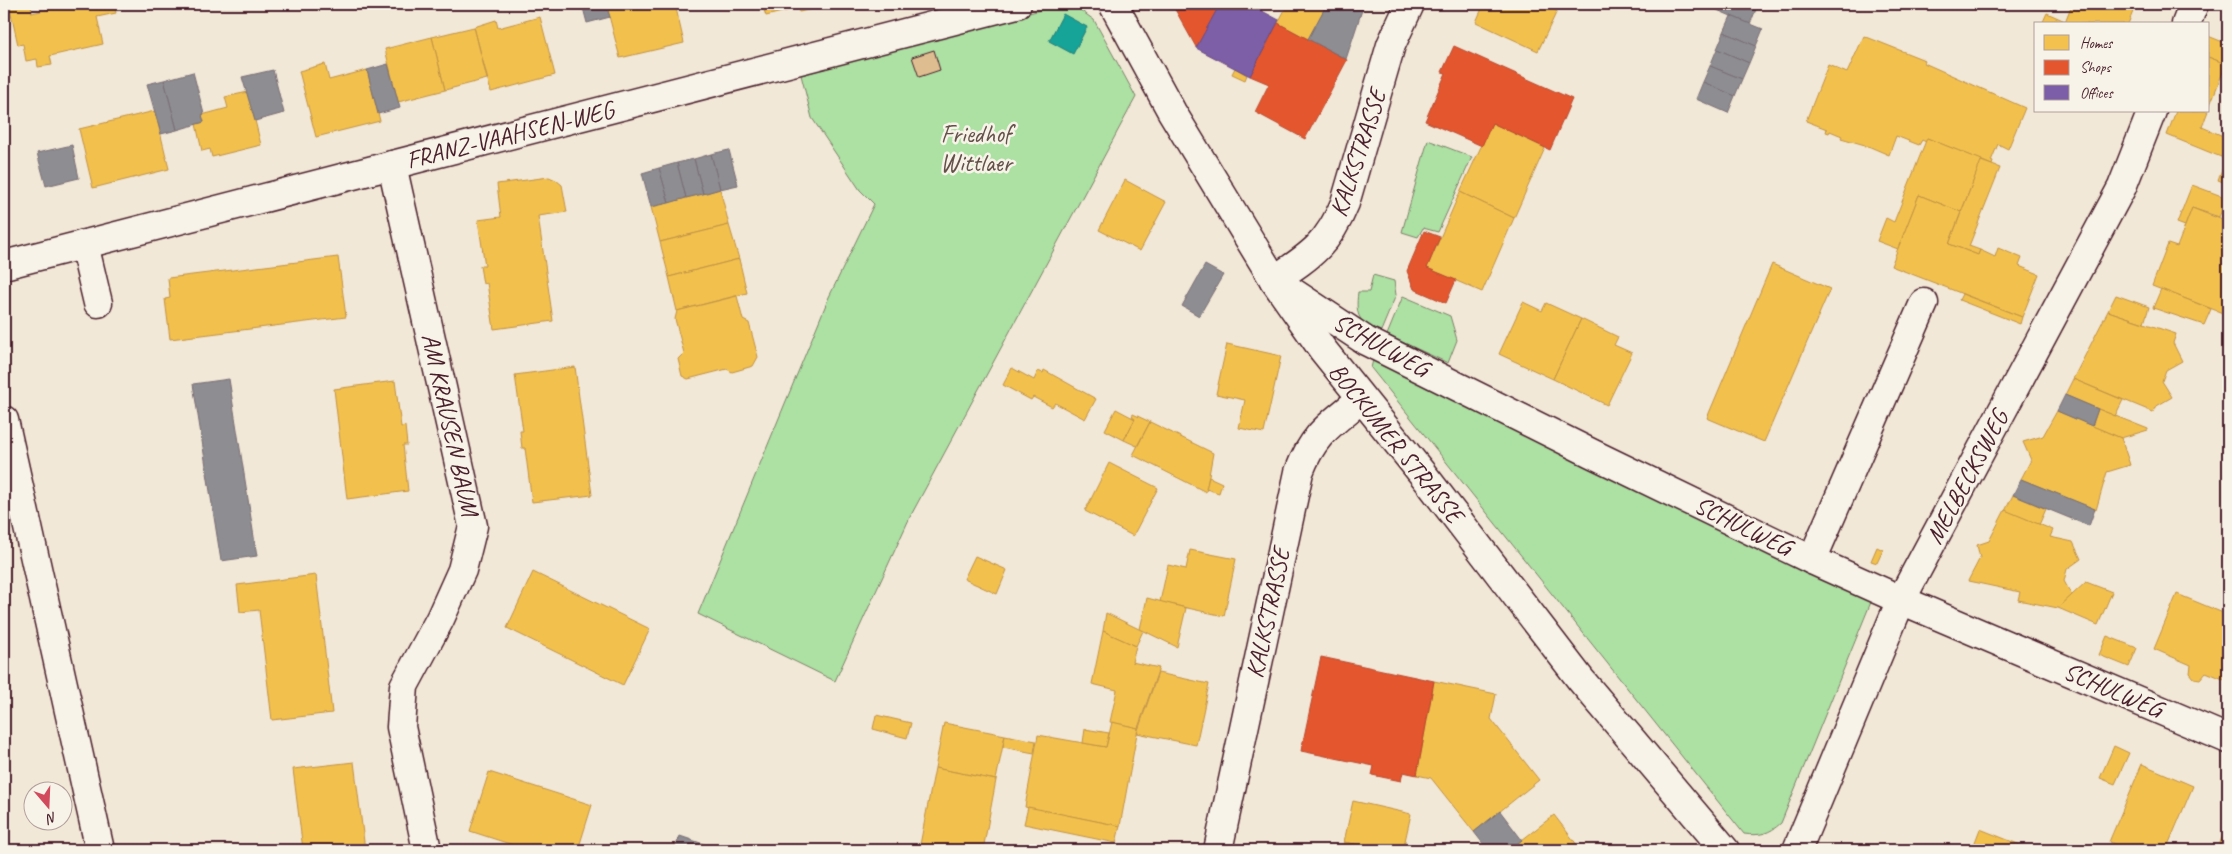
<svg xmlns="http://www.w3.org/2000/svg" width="2232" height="854" viewBox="0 0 2232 854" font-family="Caveat,sans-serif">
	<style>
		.green { fill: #ace1a3; stroke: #7b8067 }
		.homes { fill: #f2c14e; stroke: #c09044 }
		.shops { fill: #e4572e; stroke: #b6462d }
		.offices { fill: #7b5ea7; stroke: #6c4b82 }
		.public { fill: #17a398; stroke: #267b77 }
		.industry { fill: #8d8d92; stroke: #796c73 }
		.building { fill: #debe91; stroke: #4a1f2b }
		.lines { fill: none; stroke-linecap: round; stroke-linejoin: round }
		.minor-casing { stroke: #4a1f2b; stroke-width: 31 }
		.major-casing { stroke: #4a1f2b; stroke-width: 31 }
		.minor { stroke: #f7f3e8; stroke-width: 28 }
		.major { stroke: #f7f3e8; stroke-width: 28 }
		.labels { text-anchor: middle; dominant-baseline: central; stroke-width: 5; stroke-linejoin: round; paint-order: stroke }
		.park-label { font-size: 25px; fill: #625049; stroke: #f7f3e8 }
		.street-label { font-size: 25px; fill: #4a1f2b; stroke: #f7f3e8 }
	</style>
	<rect width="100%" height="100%" fill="#f2e8d7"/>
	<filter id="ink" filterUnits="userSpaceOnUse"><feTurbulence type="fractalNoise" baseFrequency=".02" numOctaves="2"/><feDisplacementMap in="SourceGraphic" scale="10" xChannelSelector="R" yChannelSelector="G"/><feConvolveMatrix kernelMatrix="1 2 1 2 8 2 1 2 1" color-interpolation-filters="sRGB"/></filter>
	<g filter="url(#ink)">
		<g class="green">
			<path d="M1055 6 1076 7 1094 20 1136 97 910 517 835 681 698 614 829 297 874 204 860 190 812 118 801 75Z"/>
			<path d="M1428 140 1472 157 1438 232 1423 228 1418 237 1402 232Z"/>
			<path d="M1373 275 1394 281 1396 295 1381 331C1359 323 1355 317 1358 292H1369Z"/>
			<path d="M1403 296 1450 316 1457 340 1448 363 1387 335Z"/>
			<path d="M1375 352 1868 590 1871 602 1781 823C1769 834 1760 836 1744 834L1371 368Z"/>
		</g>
		<g class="homes">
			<path d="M9 4H31L32 13 72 4H114L116 13 97 17 103 44 50 56 52 65 38 67 37 59 26 61 23 44 18 45Z"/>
			<path d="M606 4H675L684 43 620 58Z"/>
			<path d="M762 4H833L799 12 798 8 766 16Z"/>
			<path d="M1288 4H1327L1308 39 1278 23Z"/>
			<path d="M1484 4H1558L1554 10 1557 11 1538 51 1476 22Z"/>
			<path d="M2072 4H2136L2128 24H2069L2065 22Z"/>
			<path d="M2047 13 2065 21 2069 24H2042Z"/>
			<path d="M540 17 555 75 491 92 474 27 496 20 498 28Z"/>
			<path d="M474 27 487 79 445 90 432 37Z"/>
			<path d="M1864 36 1922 59 1925 61 1924 63 2025 108 2008 149 1998 144 1991 161 1993 162 1992 165 1927 138 1926 142 1922 140 1919 145 1896 136 1889 155 1868 146 1864 147 1865 145 1841 138 1842 136 1830 131 1829 133 1826 132 1827 129 1806 121 1828 65 1847 73Z"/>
			<path d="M2208 36 2228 44V57L2226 64 2208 57Z"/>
			<path d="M432 37 445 90 398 102 385 49Z"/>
			<path d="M2208 57 2226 64 2208 110Z"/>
			<path d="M325 64 329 80 367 70 380 121 316 137 299 71Z"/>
			<path d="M1235 68 1247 75 1245 80 1232 74Z"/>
			<path d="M248 92 261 145 212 157 210 149 202 151 196 124 204 122 202 115 228 108 225 97Z"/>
			<path d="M155 111 169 169 93 188 79 129Z"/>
			<path d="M2176 111H2208L2202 127 2228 138V184L2218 180 2226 159 2167 135Z"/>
			<path d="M1492 123 1545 148 1514 218 1460 192Z"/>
			<path d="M1927 138 1982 160 1961 212 1919 195 1898 249 1877 241 1886 218 1894 222Z"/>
			<path d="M1981 161 2000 168 1969 246 1980 250 1978 255 1949 244Z"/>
			<path d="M549 177 556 180 562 185 567 212 538 216 553 321 494 329 487 283 483 284 480 266H485L478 220 501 217 497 184Z"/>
			<path d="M1125 180 1166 202 1140 251 1099 230Z"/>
			<path d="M2192 185 2227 198 2219 217 2192 208 2185 226 2177 223Z"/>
			<path d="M720 189 729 225 660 242 651 207Z"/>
			<path d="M1460 192 1514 218 1482 292 1427 268Z"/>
			<path d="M1919 195 1961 212 1949 244 1978 255 1980 250 1995 257 1998 248 2022 258 2019 266 2039 274 2022 317 1891 266Z"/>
			<path d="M2192 208 2215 217 2216 216 2228 222V315L2152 286 2168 244 2177 247Z"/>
			<path d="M729 225 739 259 669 277 660 242Z"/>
			<path d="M338 257 346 317 170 339 165 299 170 298 168 278Z"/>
			<path d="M739 259 747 293 677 311 669 277Z"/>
			<path d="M1772 264 1830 289 1764 442 1707 418Z"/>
			<path d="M2161 289 2211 309 2204 325 2153 308Z"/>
			<path d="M1962 294 2022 317 2020 324 1959 300Z"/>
			<path d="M2116 295 2149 307 2144 323 2108 311Z"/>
			<path d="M737 296 743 320 749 323 758 357 753 366 732 372 727 369 688 379 682 376 678 359 684 353 675 319 677 311Z"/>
			<path d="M1523 302 1542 311 1546 303 1581 319 1553 379 1499 354Z"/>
			<path d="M2108 311 2176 334 2173 343 2182 361 2166 370 2162 381 2172 397 2155 407 2153 412 2073 379Z"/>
			<path d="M1581 319 1618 337 1614 345 1632 353 1607 405 1553 379Z"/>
			<path d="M1227 344 1281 356 1264 433 1239 428 1245 400 1216 394Z"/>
			<path d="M575 367 592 495 532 502 525 448H522L520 431H523L515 375Z"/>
			<path d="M1012 368 1034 380 1038 371 1043 373 1044 370 1096 399 1085 419 1055 403 1052 407 1033 397 1031 400 1003 385Z"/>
			<path d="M2073 379 2123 400 2115 416 2065 395Z"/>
			<path d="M395 381 401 427 405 426 407 445H403L408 491 347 499 334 389Z"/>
			<path d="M1116 409 1135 419 1124 440 1105 430Z"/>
			<path d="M2098 409 2148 429V430L2121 438 2092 426Z"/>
			<path d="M2057 411 2121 438 2130 465 2107 472 2096 510 2021 479 2031 460 2023 442 2043 436Z"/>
			<path d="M1133 414 1150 422 1137 446 1124 440 1135 419 1132 417Z"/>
			<path d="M1150 422 1213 453 1206 492 1133 455Z"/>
			<path d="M1109 463 1158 488 1133 536 1085 511Z"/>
			<path d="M1209 477 1222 483 1219 493 1206 489Z"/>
			<path d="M2013 495 2046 509 2039 525 2005 511Z"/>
			<path d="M2005 510 2053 530 2050 537 2073 542 2081 559 2067 569 2064 581 2072 596 2058 608 2018 600 2020 592 1968 581 1980 558 1977 545 1989 541Z"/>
			<path d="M1877 547 1883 550 1877 563 1871 561Z"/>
			<path d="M1190 550 1236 559 1224 616 1160 602 1168 565 1186 569Z"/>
			<path d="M975 556 1007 570 997 594 964 579Z"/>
			<path d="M533 572 650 629 623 685 507 628Z"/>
			<path d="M316 575 332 713 272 720 259 610 240 612 237 585Z"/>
			<path d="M2086 582 2112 592 2098 625 2058 608Z"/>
			<path d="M2177 594 2228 615V681L2206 672 2200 679 2194 678 2190 673 2191 665 2154 649Z"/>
			<path d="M1147 598 1186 608 1177 647 1140 629Z"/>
			<path d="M1106 613 1143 631 1136 646 1103 631Z"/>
			<path d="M1103 631 1136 646 1132 662 1159 668 1138 728 1110 722 1117 690 1092 684Z"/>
			<path d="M2107 636 2137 648 2129 667 2099 655Z"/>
			<path d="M1158 673 1209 684 1196 745 1137 733Z"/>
			<path d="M1434 681 1496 694 1491 719 1539 780 1474 832 1431 778 1417 775Z"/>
			<path d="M876 715 911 723 907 738 873 729Z"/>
			<path d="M1112 722 1138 728 1120 826 1025 807 1038 735 1106 747Z"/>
			<path d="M944 723 1005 735 996 780 935 768Z"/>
			<path d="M1085 729 1109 733 1106 747 1083 743Z"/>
			<path d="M1005 735 1036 741 1034 753 1003 747Z"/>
			<path d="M2114 746 2129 753 2115 784 2100 778Z"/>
			<path d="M354 762 365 850H303L293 769Z"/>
			<path d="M2142 764 2193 786 2166 850H2130L2109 842Z"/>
			<path d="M935 768 996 780 983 850H919Z"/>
			<path d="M489 772 592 805 578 850H522L513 847V845L470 831Z"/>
			<path d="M1353 801 1411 814 1403 850H1384L1344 842Z"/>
			<path d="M1028 807 1120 826 1116 843 1024 824Z"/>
			<path d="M1554 815 1581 850H1509L1522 840Z"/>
			<path d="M1980 829 2033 850H1972Z"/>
			<path d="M2225 830H2228V850H2220L2218 848Z"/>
			<path d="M1344 842 1384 850H1342Z"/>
			<path d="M1926 845 1938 850H1924Z"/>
		</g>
		<g class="shops">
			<path d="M1172 4H1220L1196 48V47Z"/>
			<path d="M1278 23 1347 60 1305 139 1255 112 1269 84 1250 76Z"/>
			<path d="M1454 46 1572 99 1550 150 1492 123 1482 146 1425 121 1446 73 1442 72Z"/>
			<path d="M1424 231 1440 237 1427 268 1456 280 1446 303 1414 289 1407 271Z"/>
			<path d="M1321 657 1434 681 1417 775 1403 772 1401 781 1372 775 1374 766 1301 751Z"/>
		</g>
		<path class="offices" d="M1220 4H1249L1279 20 1250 76 1196 48Z"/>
		<path class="public" d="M1063 14 1087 27 1073 54 1049 41Z"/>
		<g class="industry">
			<path d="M582 4H606L610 17 587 23Z"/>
			<path d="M1327 4H1353L1363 7 1346 59 1308 39Z"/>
			<path d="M1720 4H1748L1757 7 1750 24 1717 10Z"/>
			<path d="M1731 16 1763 29 1756 46 1724 32Z"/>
			<path d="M1724 32 1756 46 1749 63 1717 49Z"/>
			<path d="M1717 49 1749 63 1742 79 1710 66Z"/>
			<path d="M388 64 400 108 378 114 367 70Z"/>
			<path d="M1710 66 1742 79 1735 96 1703 82Z"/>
			<path d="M273 70 284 113 255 121 242 77Z"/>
			<path d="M193 72 204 114 202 115 204 122 177 130 164 80Z"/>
			<path d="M164 80 177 130 161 134 147 84Z"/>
			<path d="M1703 82 1735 96 1728 113 1696 99Z"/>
			<path d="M72 145 79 178 46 186 37 153Z"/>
			<path d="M729 150 738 185 720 189 711 154Z"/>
			<path d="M711 154 720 189 703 194 694 159Z"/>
			<path d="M694 159 703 194 686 198 677 163Z"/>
			<path d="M677 163 686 198 669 203 659 168Z"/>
			<path d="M659 168 669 203 651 207 642 173Z"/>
			<path d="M1205 265 1223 275 1199 316 1182 306Z"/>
			<path d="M229 379 257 556 221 561 193 384Z"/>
			<path d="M2065 395 2098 409 2092 426 2057 411Z"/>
			<path d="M2021 479 2095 509 2089 526 2013 495Z"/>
			<path d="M1500 811 1522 840 1509 850H1488L1474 832Z"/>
			<path d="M680 836 721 850H674Z"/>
		</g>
		<path class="building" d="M934 50 940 70 919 77 912 57Z"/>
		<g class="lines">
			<defs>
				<g id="minor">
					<path d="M1113 4 1172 112 1274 280 1323 350 1429 482 1581 680 1725 850"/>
					<path d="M2186 24 2194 4"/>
					<path id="s1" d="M392 165 473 526 462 570 440 619 404 686 401 727 427 850"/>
					<path d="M84 244 98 303"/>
					<path d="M4 265 1017 4"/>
					<path d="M1274 280 1366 341 1591 453 1812 560 1901 600 2228 739"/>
					<path d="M1274 280C1310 256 1328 245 1345 203L1391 45 1410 4"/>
					<path d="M1812 560 1924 303"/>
					<path d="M1218 850 1299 472C1314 433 1330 425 1361 399"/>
					<path d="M1797 850 1901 600 2122 187 2152 111"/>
				</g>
				<path id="major" d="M4 420 100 850"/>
			</defs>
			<use href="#minor" class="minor-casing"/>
			<use href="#major" class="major-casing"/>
			<use href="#minor" class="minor"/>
			<use href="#major" class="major"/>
		</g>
	</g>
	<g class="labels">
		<g class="park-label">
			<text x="976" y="134">Friedhof<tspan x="976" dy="29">Wittlaer</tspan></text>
		</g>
		<g class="street-label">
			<text transform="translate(510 135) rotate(-14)">FRANZ-VAAHSEN-WEG</text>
			<text transform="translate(1358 153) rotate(-72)">KALKSTRASSE</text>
			<text transform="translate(1381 345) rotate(29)">SCHULWEG</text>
			<text stroke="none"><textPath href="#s1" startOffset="266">AM KRAUSEN BAUM</textPath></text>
			<text transform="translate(1396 443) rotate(51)">BOCKUMER STRASSE</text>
			<text transform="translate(1967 477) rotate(-62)">MELBECKSWEG</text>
			<text transform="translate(1743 526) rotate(26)">SCHULWEG</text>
			<text transform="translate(1268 613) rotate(-78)">KALKSTRASSE</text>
			<text transform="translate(2113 690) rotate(23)">SCHULWEG</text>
		</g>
	</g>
	<rect width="2232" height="854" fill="none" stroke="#f7f3e8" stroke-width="20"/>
	<rect x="10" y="10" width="2212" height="834" fill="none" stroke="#4a1f2b" stroke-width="2" filter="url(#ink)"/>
	<rect x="2034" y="22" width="175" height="90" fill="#f7f3e8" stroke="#b29e9c"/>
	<rect x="2044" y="35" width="25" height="15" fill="#f2c14e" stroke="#b29e9c"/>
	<text x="2080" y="48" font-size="15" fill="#4a1f2b">Homes</text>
	<rect x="2044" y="60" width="25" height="15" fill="#e4572e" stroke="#b29e9c"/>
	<text x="2080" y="72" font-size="15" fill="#4a1f2b">Shops</text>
	<rect x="2044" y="85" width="25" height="15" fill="#7b5ea7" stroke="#b29e9c"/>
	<text x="2080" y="98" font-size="15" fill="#4a1f2b">Offices</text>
	<g transform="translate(48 806) rotate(161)"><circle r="24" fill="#f7f3e8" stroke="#b29e9c"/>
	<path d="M0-4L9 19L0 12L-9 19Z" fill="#d1495b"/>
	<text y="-8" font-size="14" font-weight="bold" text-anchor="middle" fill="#4a1f2b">N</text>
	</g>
</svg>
